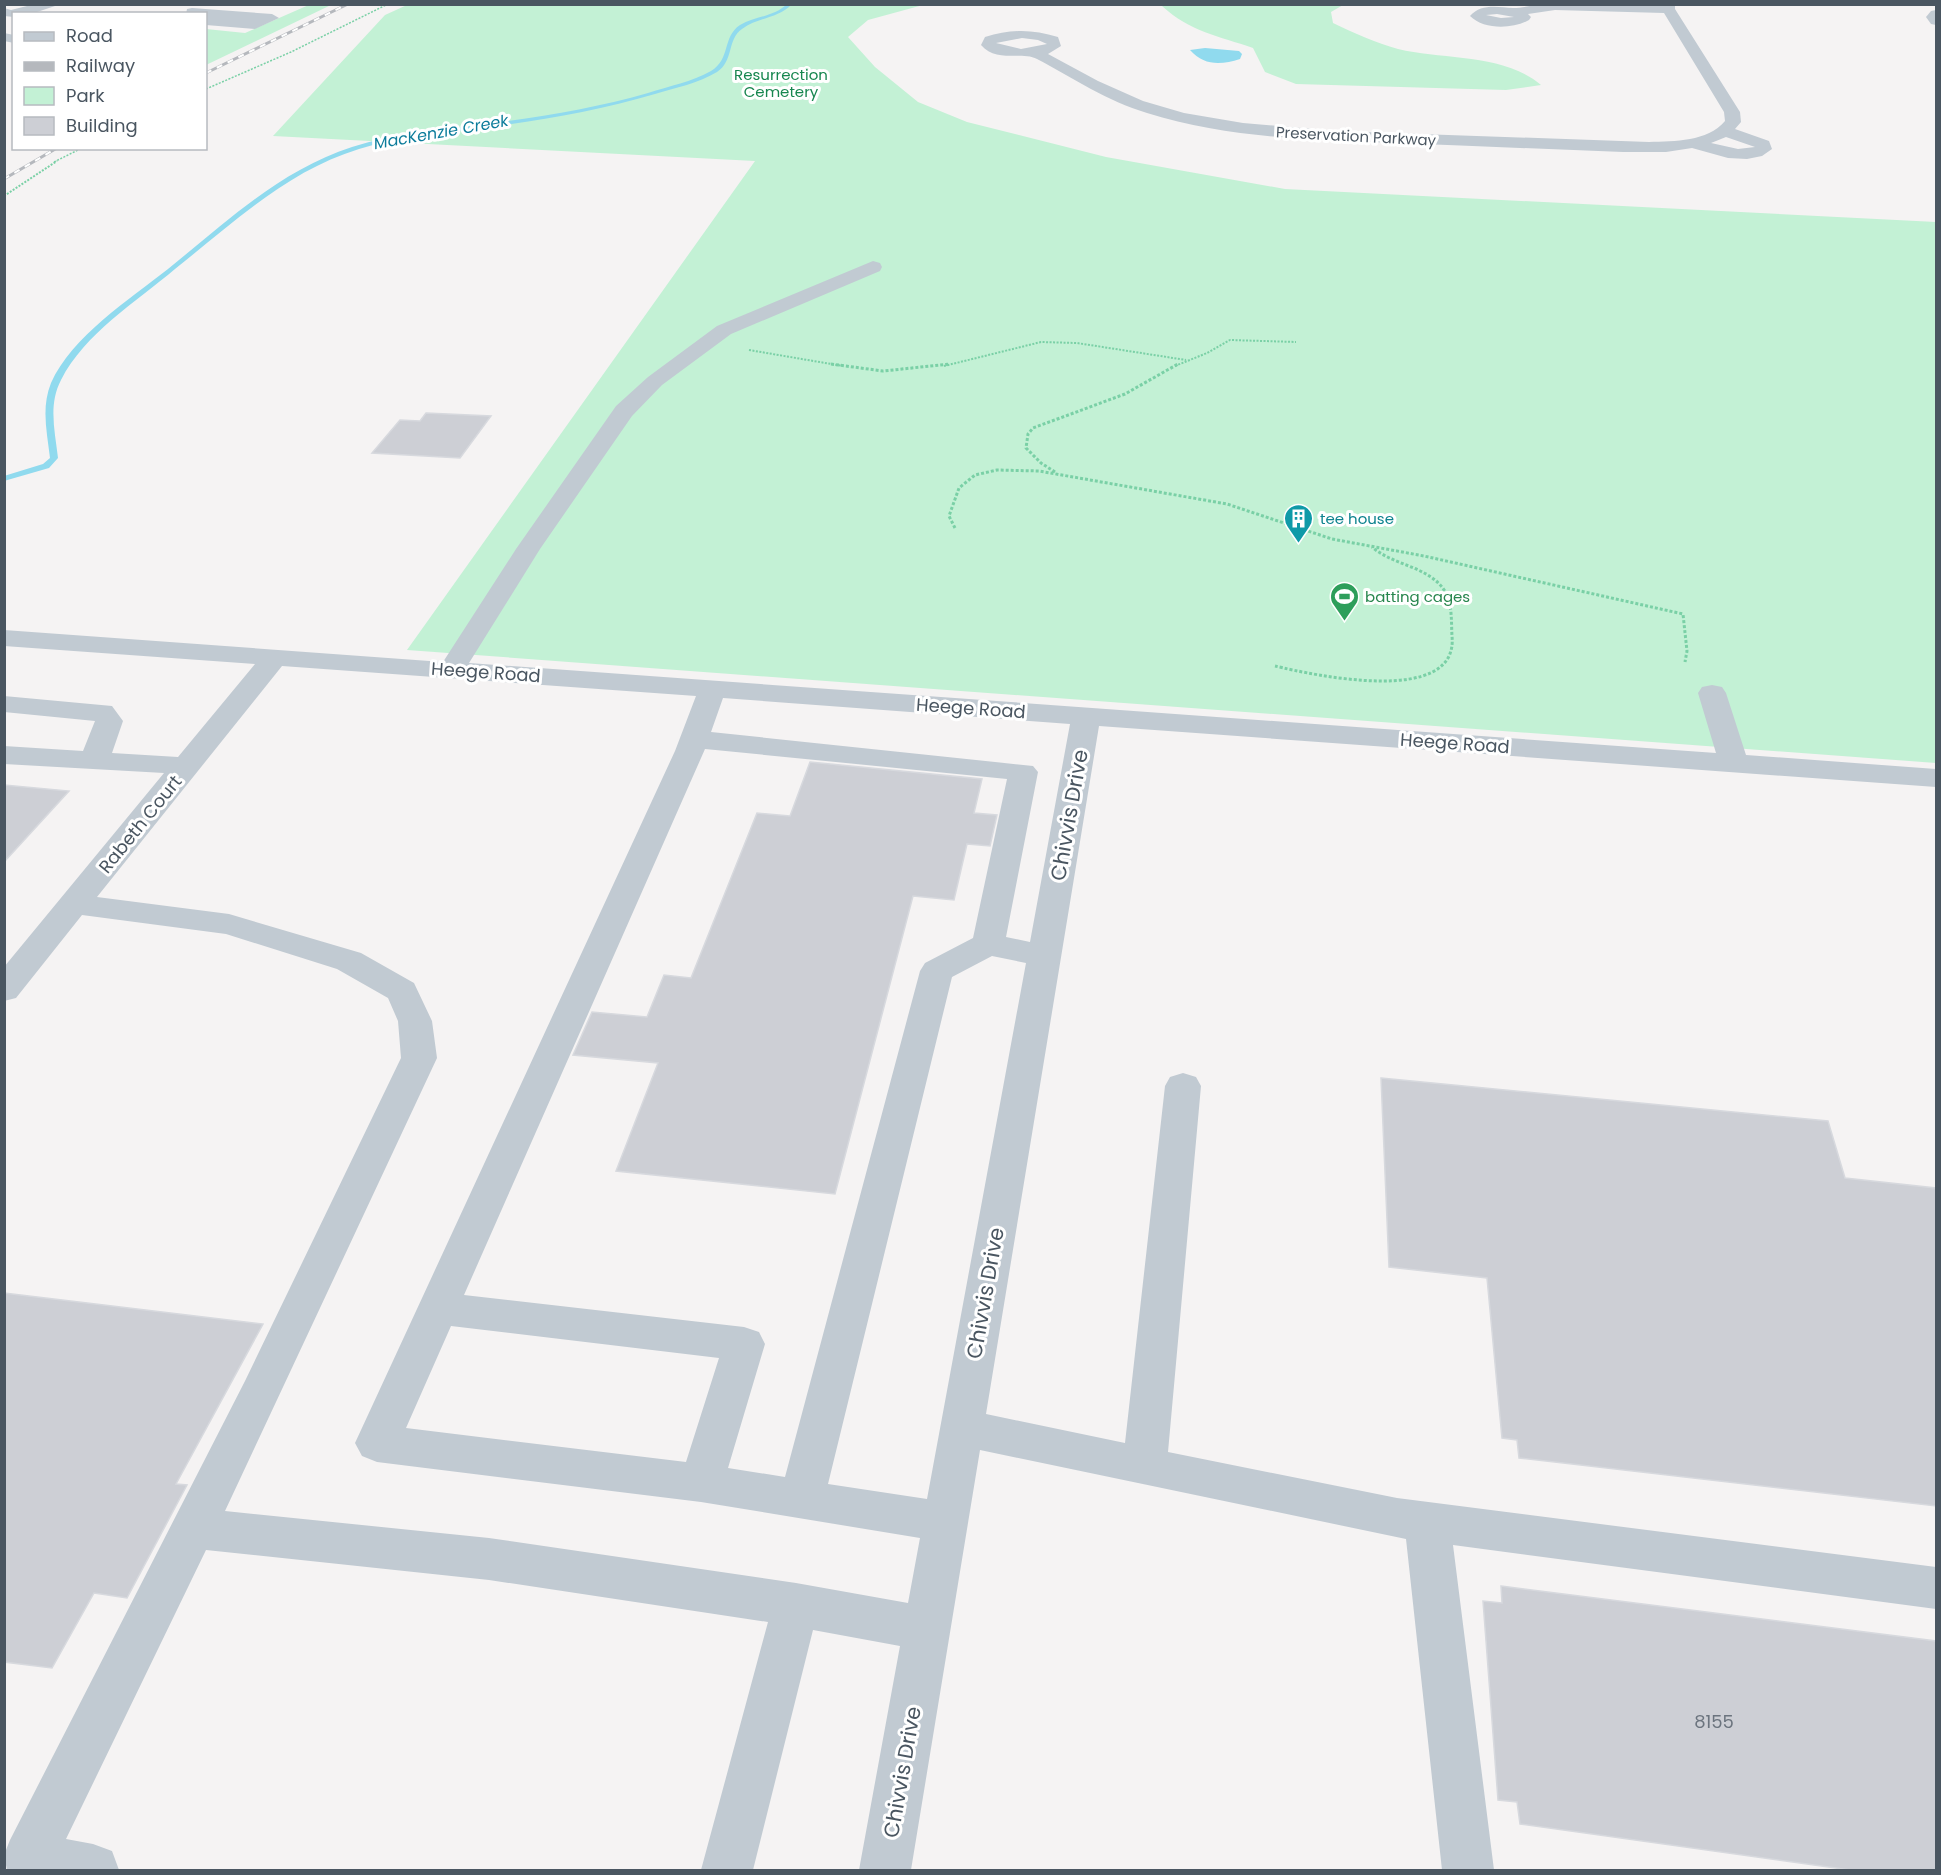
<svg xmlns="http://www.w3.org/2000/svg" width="1941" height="1875" viewBox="0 0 1941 1875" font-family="Poppins,sans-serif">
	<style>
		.green { fill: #c3f1d5 }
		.water { fill: #90daee }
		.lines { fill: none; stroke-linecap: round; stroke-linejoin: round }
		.stream { fill: #90daee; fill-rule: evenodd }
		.building { fill: #cdcfd5; stroke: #d7d9de; stroke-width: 1.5 }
		.path-far2 { stroke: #7ad0a6; stroke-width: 1.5; stroke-dasharray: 2 1.5; stroke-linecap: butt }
		.path-far1 { stroke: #7ad0a6; stroke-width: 2; stroke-dasharray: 2 1.5; stroke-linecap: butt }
		.path { stroke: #7ad0a6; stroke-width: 3; stroke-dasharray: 3 2; stroke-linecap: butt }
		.minor { fill: #c1cad2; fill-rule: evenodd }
		.rail-casing { stroke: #b5b8bd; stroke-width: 3 }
		.rail { stroke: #fff; stroke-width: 2; stroke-dasharray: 6; stroke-linecap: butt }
		.labels { text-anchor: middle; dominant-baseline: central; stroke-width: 6; stroke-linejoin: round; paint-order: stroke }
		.far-park-label { font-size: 15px; fill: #17864f; stroke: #fff }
		.far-street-label { font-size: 15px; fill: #4a5661; stroke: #fff }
		.far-culture-label { font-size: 15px; fill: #0d838f; stroke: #fff; text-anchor: start }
		.far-leisure-label { font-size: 15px; fill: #27864d; stroke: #fff; text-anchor: start }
		.far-water-label { font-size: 16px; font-style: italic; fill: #0c7c9b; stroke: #fff }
		.street-label { font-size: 18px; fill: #4a5661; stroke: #fff }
		.near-number-label { font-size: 18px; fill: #6b747e }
		.near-street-label { font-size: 21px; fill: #4a5661; stroke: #fff }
	</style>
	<rect width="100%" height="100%" fill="#f5f3f3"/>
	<g class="green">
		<path d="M311 4 331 5 206 65V29L245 33Z"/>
		<path d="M407 5H923L868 20 848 37 875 67 918 102 967 122 1106 157 1285 189 1936 222V763L407 650 755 161 273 136 385 15Z"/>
		<path d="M1164 5H1343L1331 12 1333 23C1354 33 1376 43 1398 49 1444 60 1503 53 1541 85L1506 90 1296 84 1265 72 1253 48C1219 36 1190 32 1162 6Z"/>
	</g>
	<path class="water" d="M1205 48 1239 51 1242 54 1240 59C1221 65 1204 66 1190 50Z"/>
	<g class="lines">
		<path class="stream" d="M787 4H792C778 19 758 17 742 29 727 39 734 61 717 72 699 83 675 88 655 94 601 110 545 120 489 127 445 133 401 136 359 149 287 171 233 223 175 269 136 302 85 333 61 380 48 405 55 431 58 458L49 468 4 481V476L43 464 50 458C47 432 41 408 51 383 72 336 129 300 168 269 226 222 279 171 352 147 395 133 441 130 486 124 541 117 596 108 648 93 669 86 692 82 711 71 731 59 722 37 740 25 755 16 774 17 787 4Z"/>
	</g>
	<g class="building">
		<path d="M426 413 491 416 460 458 372 453 400 420 420 421Z"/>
		<path d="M810 762 982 779 974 813 997 815 990 846 967 844 954 900 913 896 835 1194 616 1171 658 1063 573 1055 592 1012 647 1017 664 975 691 978 757 813 790 816Z"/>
		<path d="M4 785 69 791 4 862Z"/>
		<path d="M1381 1078 1828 1121 1845 1178 1936 1188V1506L1519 1458 1517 1440 1502 1438 1487 1278 1389 1267Z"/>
		<path d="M4 1293 263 1324 176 1484 187 1485 127 1598 94 1593 52 1668 4 1662Z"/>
		<path d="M1501 1586 1936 1641V1870H1850L1520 1824 1517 1802 1498 1800 1483 1601 1502 1603Z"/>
	</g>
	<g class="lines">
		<g class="path-far2">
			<path d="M206 89 291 52 388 4"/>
			<path d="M54 162 82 148"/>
		</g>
		<g class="path-far1">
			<path d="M4 196 57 161"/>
			<path d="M749 350 843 366"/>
			<path d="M944 366 1041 342 1077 343 1186 360"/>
			<path d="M1175 366 1207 353 1230 340 1296 342"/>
		</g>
		<g class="path">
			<path d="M831 364 883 371 950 364"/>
			<path d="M1055 472 1041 463 1026 448 1028 434 1033 428 1125 394 1178 364"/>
			<path d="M955 528 949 516 959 488 975 475 997 470 1039 471 1227 504 1332 539 1424 556 1683 614 1687 651 1685 662"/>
			<path d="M1275 666C1313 675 1459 707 1452 636 1451 620 1453 601 1442 587 1425 566 1393 565 1372 547"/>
		</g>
		<g class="minor">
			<path d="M35 4H61L31 14H14V17L4 16V8L11 10Z"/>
			<path d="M1538 4H1675V9L1740 112 1741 122 1735 129 1769 141 1772 149 1762 156 1747 159 1728 158 1692 148 1666 152H1623C1547 149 1471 146 1395 143 1312 140 1227 138 1147 113 1107 101 1073 78 1037 59 1022 51 996 63 981 45L985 37C1011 29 1032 29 1058 37L1061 46 1048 54 1098 81 1143 101 1184 113 1243 123 1335 131 1649 142C1675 141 1707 142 1725 121L1724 112 1664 13 1555 10 1528 14 1531 17 1529 20C1513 29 1484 30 1470 16 1481 3 1498 7 1513 8 1521 8 1530 6 1538 4ZM1497 14 1514 17 1501 18 1486 15ZM1022 38 1038 40 1047 44 1021 49 996 43ZM1726 137 1755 147 1738 149 1711 143Z"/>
			<path d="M192 8 272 14 279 18 255 29 206 25V14H186L187 9Z"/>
			<path d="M1936 10V25L1931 24 1926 17 1931 11Z"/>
			<path d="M4 33 14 35V43L4 41Z"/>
			<path d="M873 261 880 263 882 267 880 271 731 334 662 385 632 416 540 549 469 663 1716 753 1698 693 1702 687 1712 685 1722 687 1726 693 1746 755 1936 769V787L1099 726 986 1414 1125 1443 1165 1086 1170 1077 1183 1073 1196 1077 1201 1086 1168 1452 1397 1498 1936 1567V1609L1453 1545 1494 1870H1442L1406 1539 980 1450 911 1870H859L900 1646 813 1630 753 1870H701L768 1622 489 1580 206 1550 66 1839 93 1844 112 1851 119 1870H7L4 1855 10 1840 245 1381 401 1058 398 1021 388 998 337 969 226 934 82 915 16 998 4 1001V967L164 773 4 764V746L83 751 95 721 4 712V696L112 706 123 721 112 753 178 757 255 664 4 646V630L443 662 516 549 616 406 648 377 717 326ZM282 666 696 696 675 751 355 1443 362 1456 377 1462 701 1502 920 1538 908 1603 796 1583 489 1538 225 1511 437 1058 432 1021 414 983 361 953 229 914 97 897ZM723 698 1070 724 1030 942 1006 937 1038 772 1033 766 711 732ZM705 749 1007 779 973 938 925 963 920 971 785 1477 728 1468 765 1344 759 1332 744 1327 464 1295ZM992 956 1026 963 927 1499 828 1484 952 977ZM451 1326 719 1358 686 1462 406 1428Z"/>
		</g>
		<defs>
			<g id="rail">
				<path d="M206 73 348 4"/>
				<path d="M4 179 57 148"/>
			</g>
		</defs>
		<use href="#rail" class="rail-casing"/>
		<use href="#rail" class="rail"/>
	</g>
	<defs>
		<symbol id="building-pin" viewBox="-11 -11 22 30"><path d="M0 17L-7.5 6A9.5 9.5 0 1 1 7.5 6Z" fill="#0f9aa8" stroke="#fff"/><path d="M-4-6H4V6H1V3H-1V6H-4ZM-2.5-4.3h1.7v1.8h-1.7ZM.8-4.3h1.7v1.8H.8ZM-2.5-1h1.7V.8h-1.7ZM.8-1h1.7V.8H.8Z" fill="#fff"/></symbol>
		<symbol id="stadium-pin" viewBox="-11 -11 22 30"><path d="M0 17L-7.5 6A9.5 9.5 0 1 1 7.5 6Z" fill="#2e9e5b" stroke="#fff"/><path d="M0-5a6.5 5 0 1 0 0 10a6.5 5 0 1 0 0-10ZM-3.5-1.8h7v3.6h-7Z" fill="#fff"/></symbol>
	</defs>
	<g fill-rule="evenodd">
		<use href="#building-pin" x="1282" y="502" width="33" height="45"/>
		<use href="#stadium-pin" x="1328" y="580" width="33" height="45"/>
	</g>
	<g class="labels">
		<g class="far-park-label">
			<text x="781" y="74">Resurrection<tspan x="781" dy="17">Cemetery</tspan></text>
		</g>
		<g class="far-street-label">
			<text transform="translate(1356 136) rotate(3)">Preservation Parkway</text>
		</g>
		<g class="far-culture-label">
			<text x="1320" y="518">tee house</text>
		</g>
		<g class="far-leisure-label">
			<text x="1365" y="596">batting cages</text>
		</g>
		<g class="far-water-label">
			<text transform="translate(441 132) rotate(-10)">MacKenzie Creek</text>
		</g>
		<g class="street-label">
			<text transform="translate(486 672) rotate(4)">Heege Road</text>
			<text transform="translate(971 708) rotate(4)">Heege Road</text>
			<text transform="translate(1455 743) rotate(4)">Heege Road</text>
			<text transform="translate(140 824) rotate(-51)">Rabeth Court</text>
		</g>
		<g class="near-number-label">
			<text x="1714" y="1721">8155</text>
		</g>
		<g class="near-street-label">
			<text transform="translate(1069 815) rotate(-80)">Chivvis Drive</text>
			<text transform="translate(985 1293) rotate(-80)">Chivvis Drive</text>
			<text transform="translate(902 1772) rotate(-80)">Chivvis Drive</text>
		</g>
	</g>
	<rect width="1941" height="1875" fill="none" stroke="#4a5661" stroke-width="12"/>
	<rect x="12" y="12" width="195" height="138" fill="#ffffff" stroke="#b7bbc0" stroke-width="1.5"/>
	<rect x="24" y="32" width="30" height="9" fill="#c1cad2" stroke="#b7bbc0" stroke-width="1.5"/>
	<text x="66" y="42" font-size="18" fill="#4a5661">Road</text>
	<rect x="24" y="62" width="30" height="9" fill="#b5b8bd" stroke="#b7bbc0" stroke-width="1.5"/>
	<text x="66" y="72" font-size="18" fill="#4a5661">Railway</text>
	<rect x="24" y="87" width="30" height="18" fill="#c3f1d5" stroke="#b7bbc0" stroke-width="1.5"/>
	<text x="66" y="102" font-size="18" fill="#4a5661">Park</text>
	<rect x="24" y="117" width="30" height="18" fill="#cdcfd5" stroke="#b7bbc0" stroke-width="1.5"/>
	<text x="66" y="132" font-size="18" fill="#4a5661">Building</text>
</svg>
